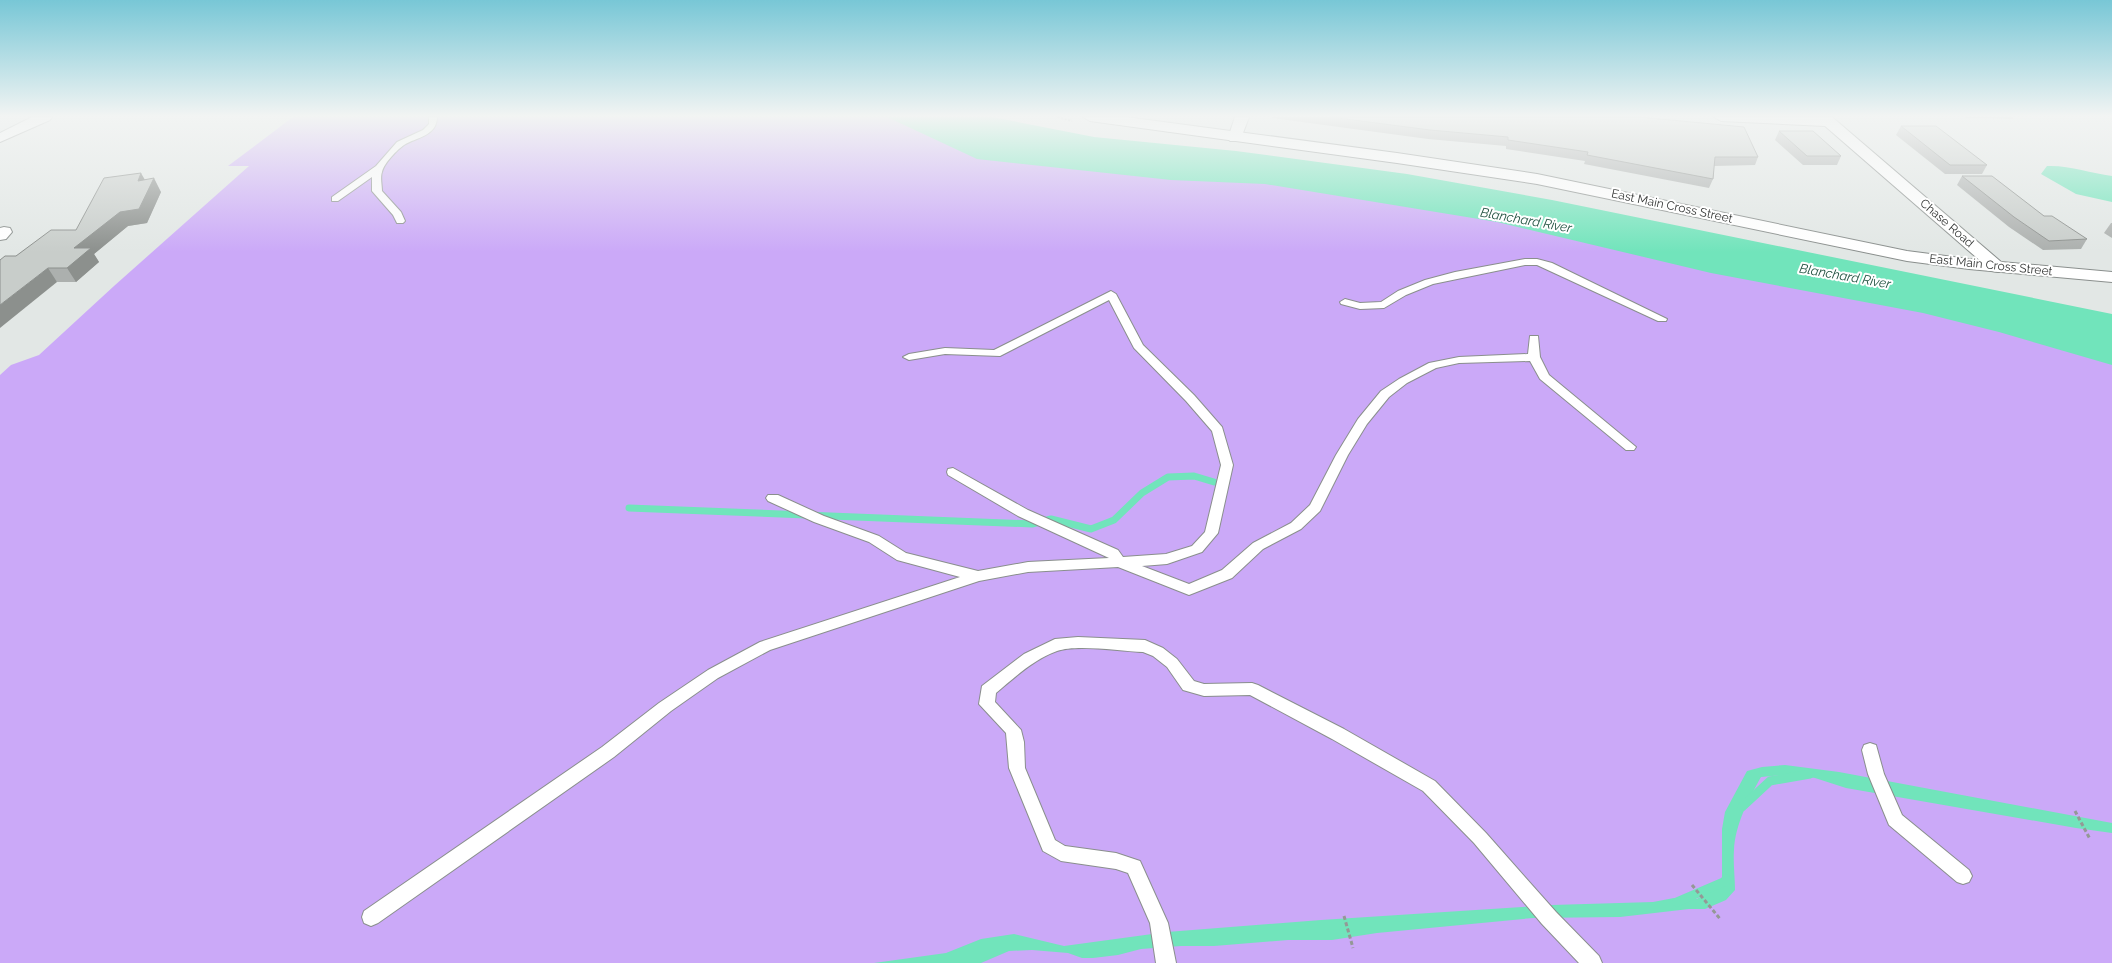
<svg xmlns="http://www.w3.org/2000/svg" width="2112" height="963" viewBox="0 0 2112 963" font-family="Raleway,sans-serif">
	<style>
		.green { fill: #cba9f8 }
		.water { fill: #71e4bb }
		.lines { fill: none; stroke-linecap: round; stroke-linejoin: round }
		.stream-far1 { stroke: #71e4bb; stroke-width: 7 }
		.stream { stroke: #71e4bb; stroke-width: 9 }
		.service-casing { stroke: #8a8f8d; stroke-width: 2 }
		.minor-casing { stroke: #8a8f8d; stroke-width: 2 }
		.secondary-casing { stroke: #8a8f8d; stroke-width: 2 }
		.path-far1 { stroke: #949896; stroke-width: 2; stroke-dasharray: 2 1.5; stroke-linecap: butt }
		.path { stroke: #949896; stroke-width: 3; stroke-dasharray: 4 2.5; stroke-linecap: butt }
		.service { fill: #fff; fill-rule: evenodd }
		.minor { fill: #fff; fill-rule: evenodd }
		.secondary { fill: #fff; fill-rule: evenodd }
		.wall { fill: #acb0ae }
		.shaded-wall { fill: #8c908d }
		.building { fill: #c8cdca; stroke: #8c908d }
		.labels { text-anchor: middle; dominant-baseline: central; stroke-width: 4; stroke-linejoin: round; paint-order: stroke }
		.far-street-label { font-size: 12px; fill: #333534; stroke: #fff }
		.far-water-label { font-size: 13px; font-style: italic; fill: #245443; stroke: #fff }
	</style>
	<rect width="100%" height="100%" fill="#e2e7e5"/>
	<path class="green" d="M293 117H938L1238 170 2112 339V963H0V375L11 365 39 355 114 286 249 166H228Z"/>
	<g class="water">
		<path d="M887 117H992L1094 137 1236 151 1407 174 1552 200 2112 314V365L1999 332 1923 313 1711 273 1497 222 1265 184 1171 180 977 159Z"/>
		<path d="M2047 166C2069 165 2090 173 2112 176V202L2076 194 2041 174Z"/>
		<path d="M1785 765 1839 772 2112 823V833L2076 828 1846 788 1815 778 1794 774 1761 777C1749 798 1735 825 1734 850 1733 863 1735 877 1735 890L1726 900 1705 909H1689L1620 917 1533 918 1377 933 1332 940H1288L1214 946H1181L1141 949 1118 955 1093 958H1082L1068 953 1032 950 1009 951 981 963H874L946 953 981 939 1014 934 1064 946 1167 932 1321 920 1552 905 1653 902 1674 898 1697 899 1718 886 1722 877V829L1725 812 1747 771 1762 767Z"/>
	</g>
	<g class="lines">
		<path class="stream-far1" d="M629 508 1032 524 1051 519 1091 529 1114 520 1142 493 1168 477 1194 476 1214 482"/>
		<g class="stream">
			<path d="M1742 807 1770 781 1810 774"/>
			<path d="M1677 902 1726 881V879"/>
		</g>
		<defs>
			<g id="service">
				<path d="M429 117H437C437 136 417 137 404 145 397 150 384 163 382 172 380 177 382 185 382 191L401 212 405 221 403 223H397L393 215 372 191V177L338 201H332V197L376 166 397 142 423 130 429 124Z"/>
				<path d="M1525 259H1537L1552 263 1667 319 1666 321H1658L1537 265H1525L1433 284 1406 295 1384 308 1360 309 1341 304 1340 302 1345 299 1360 303 1381 302 1398 291 1425 280 1455 272Z"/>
				<path d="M1111 291 1116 294 1143 345 1194 395 1222 427 1233 465 1218 533 1202 552 1167 564 1142 566 1189 584 1222 570 1253 543 1291 523 1310 505 1336 455 1358 419 1381 391 1399 379 1429 363 1459 357 1528 354 1530 336H1538L1540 357 1549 375 1636 447 1634 450H1626L1540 379 1530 361 1459 363 1436 368 1407 383 1389 397 1367 424 1348 455 1320 511 1301 529 1263 549 1232 578 1189 595 1118 567 1028 572 979 581 770 650 718 678 671 711 614 757 378 923 371 926 364 923 362 917 364 911 602 747 659 703 708 670 760 642 960 577 897 560 869 542 814 522 768 501 766 498 768 495H778L824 516 879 536 906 553 978 571 1028 562 1109 558 1018 516 948 475 947 472 948 469 953 468 1028 510 1118 550 1123 557 1166 554 1192 546 1205 532 1221 465 1212 431 1186 401 1134 348 1109 300 1000 356 945 354 909 360 903 357 909 354 945 348 994 350Z"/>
				<path d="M1078 637 1145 640 1163 648 1177 659 1194 681 1204 684 1252 683 1258 685 1344 729 1435 781 1486 833 1556 912 1599 956 1602 963H1579L1542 924 1474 843 1423 791 1332 739 1250 695 1204 696 1183 690 1167 667 1153 656 1143 652C1121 651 1076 644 1057 651 1034 659 1014 678 996 693L995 702 1021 730 1024 742 1025 768 1055 840 1065 846 1116 853 1140 861 1168 923 1176 963H1156L1150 923 1128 873 1116 869 1061 861 1043 851 1009 768 1006 733 979 704 982 686 1024 654 1055 639Z"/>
				<path d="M1870 743 1876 745 1884 774 1902 815 1969 870 1972 876 1969 882 1963 884 1957 882 1889 825 1868 774 1862 750 1864 745Z"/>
			</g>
			<g id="minor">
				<path d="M1235 117H1249L1240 141H1230L1228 138Z"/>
				<path d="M1714 117H1832L2007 267 2004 271 1998 272 1992 271 1825 126 1721 121Z"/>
				<path d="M4 227 10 228 12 232 6 239 0 240V228Z"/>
			</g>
			<g id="secondary">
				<path d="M32 117H52L50 120 0 142V133Z"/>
				<path d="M1083 117H1126L1397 153 1537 174 1907 251 1969 259 2112 272V282L1969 269 1907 261 1537 184 1397 163 1090 121Z"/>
			</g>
		</defs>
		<use href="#service" class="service-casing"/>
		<use href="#minor" class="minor-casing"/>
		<use href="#secondary" class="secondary-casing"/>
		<path class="path-far1" d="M1058 117 1072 121"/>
		<g class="path">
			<path d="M2075 811 2090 839"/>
			<path d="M1692 885 1721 920"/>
			<path d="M1344 916 1353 948"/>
		</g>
		<use href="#service" class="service"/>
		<use href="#minor" class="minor"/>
		<use href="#secondary" class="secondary"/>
	</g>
	<g class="wall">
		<path d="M1272 117H1639L1758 157 1755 165 1714 166 1713 179 1709 188 1584 164 1585 161 1506 149V146L1428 139 1272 118Z"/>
		<path d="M1965 117H2013V119L1966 118Z"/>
		<path d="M1901 126 1987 165 1982 174H1945L1896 135Z"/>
		<path d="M1779 131 1841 156 1837 165H1803L1775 140Z"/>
		<path d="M1962 176 2044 216 2087 239 2081 249 2043 250 2009 227 1957 185Z"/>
		<path d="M145 180 161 192 147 223 128 226 94 254 99 262 76 282H57L16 256 76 230Z"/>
		<path d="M2111 223H2112V238L2104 233Z"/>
	</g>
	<g class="shaded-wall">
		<path d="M141 173 149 187 138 181Z"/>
		<path d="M154 178 161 192 147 223 128 226 94 254 99 262 76 282 67 268 74 248Z"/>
		<path d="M48 268 57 282 0 328V305Z"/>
	</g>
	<g class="building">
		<path d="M1330 117H1639L1744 127 1758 157H1715L1713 179 1587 155 1588 152 1508 140V137L1430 130Z"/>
		<path d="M1901 126H1936L1987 165H1950Z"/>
		<path d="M1779 131H1813L1841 156H1807Z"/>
		<path d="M141 173 138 181 154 178 139 209 120 212 74 248H91L67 268H48L0 305V260L5 256H16L51 230H76L104 178Z"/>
		<path d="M1962 176H1992L2044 216H2052L2087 239 2049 241 2014 217Z"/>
	</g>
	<linearGradient id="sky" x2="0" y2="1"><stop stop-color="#78c7d6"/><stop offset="0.46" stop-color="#f2f4f3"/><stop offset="1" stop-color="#f2f4f3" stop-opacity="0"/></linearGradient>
	<rect width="2112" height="252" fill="url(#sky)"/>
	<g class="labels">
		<g class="far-street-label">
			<text transform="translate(1672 206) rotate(12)">East Main Cross Street</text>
			<text transform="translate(1947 223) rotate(41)">Chase Road</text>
			<text transform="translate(1991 265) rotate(6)">East Main Cross Street</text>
		</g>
		<g class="far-water-label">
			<text transform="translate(1526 220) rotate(10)">Blanchard River</text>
			<text transform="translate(1845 276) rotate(10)">Blanchard River</text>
		</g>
	</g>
</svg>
